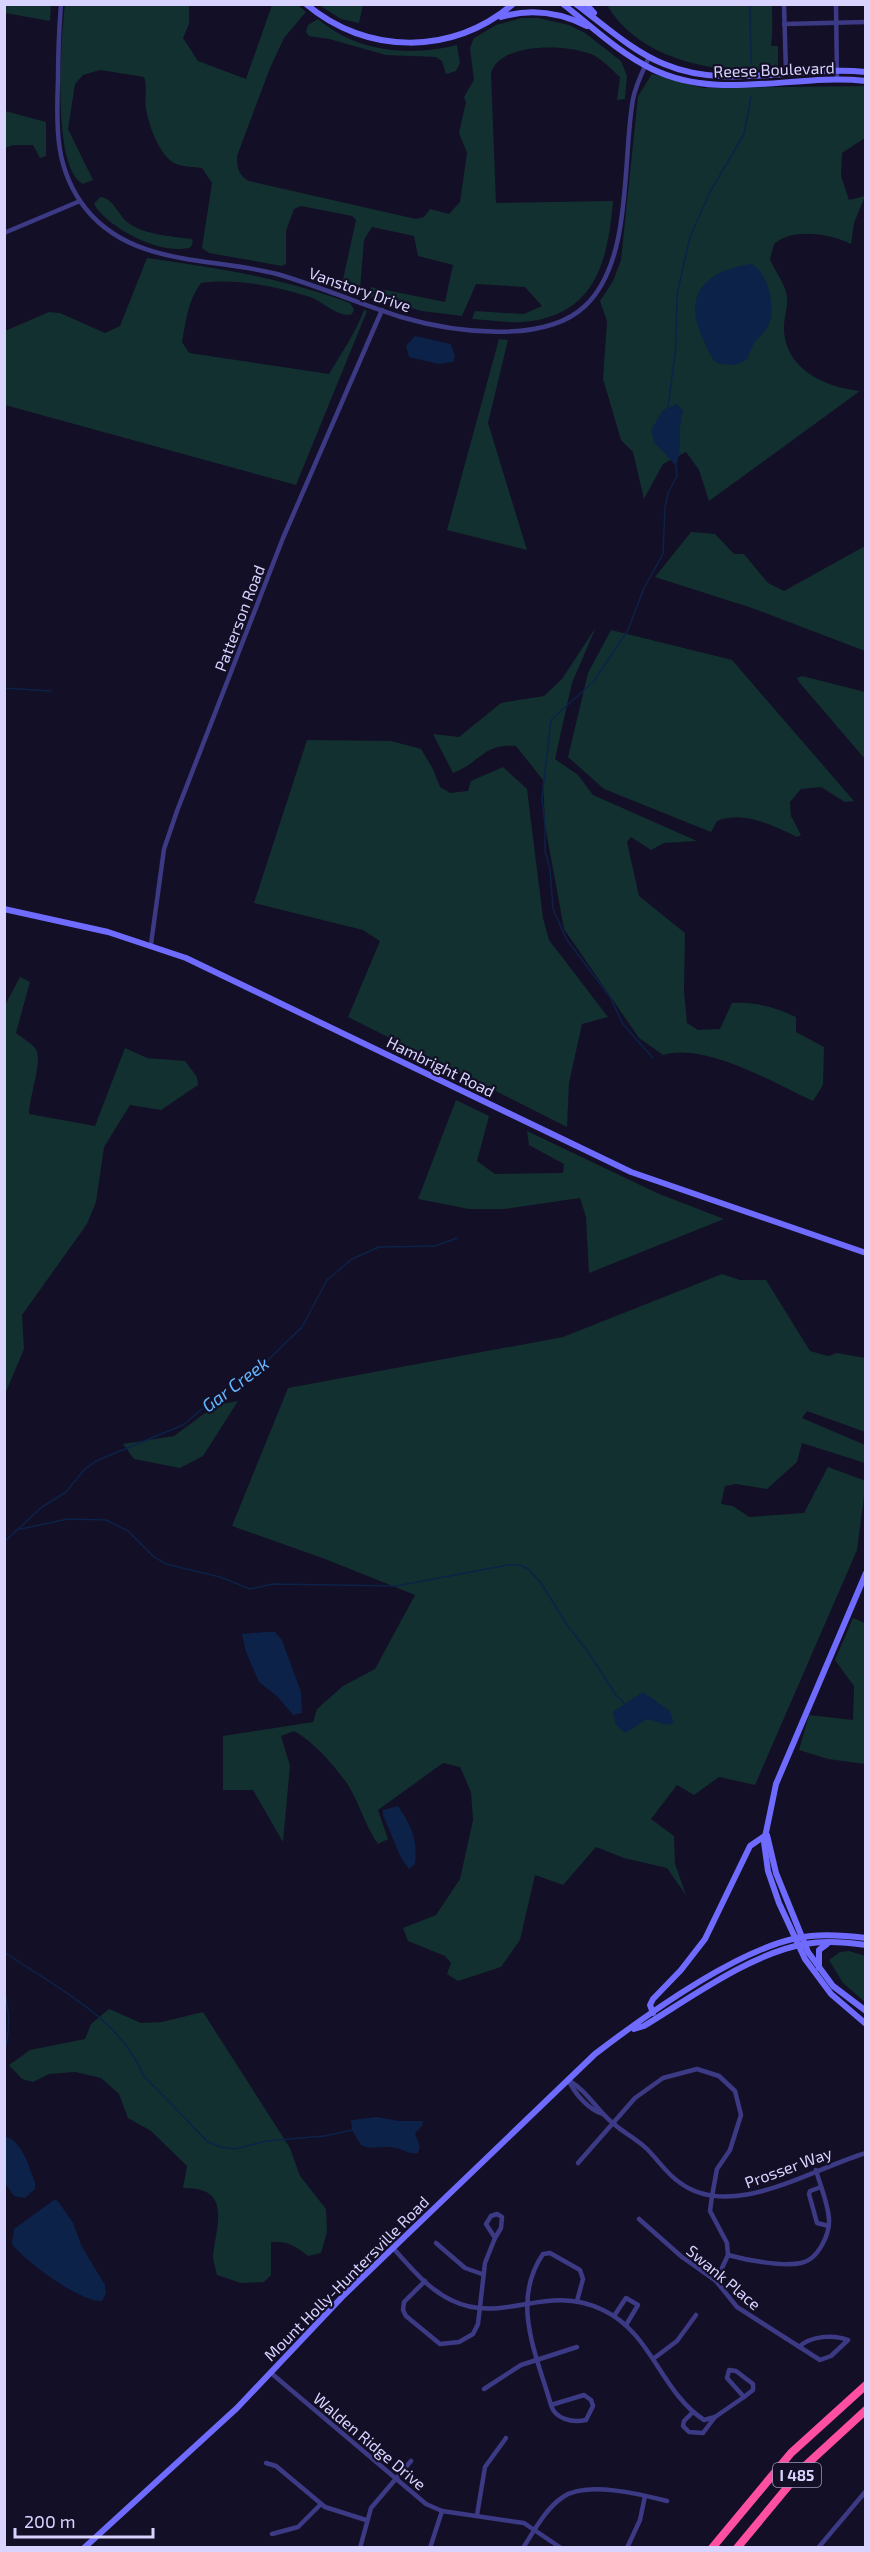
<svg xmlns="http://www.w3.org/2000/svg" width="870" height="2552" viewBox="0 0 870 2552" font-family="'Exo 2',sans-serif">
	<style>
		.green { fill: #12302f }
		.water { fill: #0c2248 }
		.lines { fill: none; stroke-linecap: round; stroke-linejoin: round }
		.stream { stroke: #0c2248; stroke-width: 1.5 }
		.street { stroke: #3d3a85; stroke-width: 4.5 }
		.secondary { stroke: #6f6bff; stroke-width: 6 }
		.highway { stroke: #ff4fa3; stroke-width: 8 }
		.labels { text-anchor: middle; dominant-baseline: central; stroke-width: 4.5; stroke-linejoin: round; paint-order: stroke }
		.shield { fill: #130f26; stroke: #9e99be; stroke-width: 1.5 }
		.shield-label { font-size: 15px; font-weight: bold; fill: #d9d4ff }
		.street-label { font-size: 16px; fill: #d9d4ff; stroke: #130f26 }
		.water-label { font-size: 18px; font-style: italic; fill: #62b6ff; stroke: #130f26 }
	</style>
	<rect width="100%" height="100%" fill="#130f26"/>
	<g class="green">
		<path d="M5 4 51 5 50 21 5 13Z"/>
		<path d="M65 5H189V24L183 38 198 61 246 79 272 5H298L306 12 284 38 270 68 237 156C237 168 238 175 249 181L416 219 424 217 430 209 449 214 460 202 467 153 459 133 466 102 464 97 474 80 470 48 474 38 496 25 522 18H538L569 25 585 33 621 61 627 76 625 99 617 100 620 77C611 69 601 58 591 54 565 44 500 42 491 73L496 203 613 201C608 262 595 316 523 322 507 323 488 320 472 319L475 311 524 314 542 306 525 287 476 284 462 316 422 311 371 297V287L445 302 453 265 418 256 414 236 372 227 364 240 360 289 352 292 345 288 343 280 356 220 352 216 301 206 294 209 286 231V264L282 266 209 253 202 248 212 183 202 168C194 167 182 167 174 163 159 154 149 126 146 109 144 98 148 88 144 77L100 70 83 75 75 84 68 129 93 180 83 184C51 168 61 37 65 5Z"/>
		<path d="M319 5H363L359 23 341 19Z"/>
		<path d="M607 5H772C772 19 773 32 771 46H778V67C767 70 753 70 741 70 691 68 634 51 607 5Z"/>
		<path d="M318 19C356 52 410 57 457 45L460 63 456 71 446 74 442 61 436 57 386 55 329 39 309 36 306 32 308 25Z"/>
		<path d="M652 74 703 88 865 86V138L842 153 841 176 849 200 865 196 854 223 851 244C831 234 793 227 774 244L770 259C774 270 783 280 786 292 789 304 785 313 784 324 782 368 823 387 860 391L709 501 699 470 686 452 663 464 644 499 633 452 621 440 603 379 607 321 600 301 613 281 621 260 638 96Z"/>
		<path d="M5 111 46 122V156L40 158 33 145H13L5 148Z"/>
		<path d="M100 197C112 197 118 214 127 222 143 235 171 236 191 239L193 241 191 247C164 257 107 228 94 204Z"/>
		<path d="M147 258C217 268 284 278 350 303L354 309 352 314C340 319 322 301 310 297 276 286 237 278 201 283 188 300 186 321 182 342L189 353 329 374C341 354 356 332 364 310L367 311 296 485 5 405V331L49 312 60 313 105 333 120 326Z"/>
		<path d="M499 339 508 340 488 423 527 550 447 530Z"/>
		<path d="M691 532 715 534 734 554H744L768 583 784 591 865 546V651L752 608 655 577Z"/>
		<path d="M596 627 572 683 555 759 578 775 593 795 697 841 664 843 651 850 631 837 627 842 639 896 685 933 684 991 687 1023 698 1030 720 1029 732 1003C755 1002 775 1007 796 1017V1032L824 1047 823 1085 813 1101C774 1083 705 1042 663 1055L639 1038 564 929 545 825 543 780 516 746C483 743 480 763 453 773L433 734 459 737 501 703 544 696 562 679Z"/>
		<path d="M611 630 732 660 854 801 845 802 821 787 801 789 790 802 791 816 801 835 797 837C771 825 744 810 717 821L711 832 604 789 568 757 588 673Z"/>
		<path d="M802 676 865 692V759L799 682 797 678Z"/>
		<path d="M307 740 391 741 421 749 433 769 440 787 450 793 468 791 471 781 503 767 527 789 543 918 549 940 608 1017 582 1024 569 1083 567 1127 348 1017 380 941 363 930 254 903Z"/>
		<path d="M20 977 30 982 16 1033C22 1038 30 1042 35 1048 44 1058 29 1097 29 1114L95 1126 125 1048 147 1058 185 1061 197 1077 198 1085 161 1110 130 1105 104 1147 96 1202 87 1224 22 1315 24 1349 5 1394 4 1007Z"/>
		<path d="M456 1100 489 1116 477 1161 495 1174 563 1173 564 1164 529 1145 527 1131 657 1193 724 1219 589 1273 586 1217 580 1198 504 1209H469L418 1199Z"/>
		<path d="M722 1274 740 1280H766L810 1351 828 1356 837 1353 865 1358V1432L807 1411 802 1418 865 1445V1463L802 1443 797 1462 767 1489 736 1484 725 1486 721 1504 733 1506 749 1517 804 1513 828 1467 866 1481 857 1550 755 1785 719 1777 694 1795 677 1785 651 1819 674 1836 675 1864 686 1895 667 1868 624 1858 596 1847 563 1885 535 1875 520 1940 501 1967 458 1981 447 1974 451 1963 445 1956 408 1941 403 1928 436 1915 460 1879 473 1820 471 1792 460 1767 443 1763 378 1810 388 1839 378 1844C365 1826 360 1804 348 1785 335 1766 314 1742 294 1731L281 1736 290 1766 283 1842 253 1790H223V1736L313 1722 317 1709 343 1686 375 1669 415 1595 325 1559 232 1526 288 1388 563 1337Z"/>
		<path d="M238 1401 203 1456 180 1468 134 1459 123 1444 174 1436 216 1405Z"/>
		<path d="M853 1618 865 1623V1764L828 1759 799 1750 809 1715 853 1720 854 1686 835 1660Z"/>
		<path d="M849 1951 865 1956V2002L843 1983 829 1960 840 1952Z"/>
		<path d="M109 2009 141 2023 162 2022 203 2012 290 2148 300 2176 326 2209 327 2232 321 2253 308 2256C296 2246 287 2241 271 2242V2275L264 2282 241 2283 217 2275C216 2269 213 2262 213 2256 216 2225 233 2187 183 2188L187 2166 151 2131 128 2118 119 2094 101 2078 75 2072 49 2074 33 2082 22 2079 9 2065 30 2050 85 2039 91 2024Z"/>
	</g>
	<g class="water">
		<path d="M751 264C768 271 776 308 769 324 766 332 759 336 754 343 751 348 750 355 746 360L735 365 719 364C711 360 708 350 704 341 681 295 705 271 751 264Z"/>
		<path d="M415 336 451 344 455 357 453 362 438 364 409 357 406 346Z"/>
		<path d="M677 404 683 411C677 429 683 448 676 466L654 442 651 430 663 410Z"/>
		<path d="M265 1632H275L282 1640 301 1692 302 1713 293 1715 277 1696 259 1682 246 1652 242 1634Z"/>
		<path d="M643 1692 670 1711 674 1723 667 1725 647 1719 625 1733 616 1725 613 1712Z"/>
		<path d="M398 1806C411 1825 418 1840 415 1864L409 1869 401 1858 383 1815V1810Z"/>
		<path d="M377 2117 399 2121H423L422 2126 415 2133 420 2147 418 2153C410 2155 403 2149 395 2148 383 2145 371 2151 361 2145L352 2130 351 2120Z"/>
		<path d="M4 2136C23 2141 29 2167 35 2183V2189L25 2198 14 2196 5 2183Z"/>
		<path d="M54 2200 58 2201 73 2223 82 2247 105 2285 106 2293 102 2301C81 2303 25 2261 12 2244L14 2229Z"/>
	</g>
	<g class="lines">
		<g class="stream">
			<path d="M750 4 751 63"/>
			<path d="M668 407 676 346 677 294 690 237 710 192 744 134 751 97"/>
			<path d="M4 688 51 691"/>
			<path d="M653 1058 623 1024 610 997 567 940 553 909 550 869 545 851V826L542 798 551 720 594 681 628 630 644 588 663 554 665 507 668 493 677 476 676 464"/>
			<path d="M16 1530 68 1519 106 1520 128 1531 153 1556 166 1564 220 1577 250 1589 273 1584 396 1586 508 1565H520L528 1569 541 1583 567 1625 586 1649 616 1695 626 1705"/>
			<path d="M4 1542 42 1507 66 1492 84 1470 96 1461 183 1425 243 1375 260 1368 302 1327 327 1280 352 1259 379 1247 435 1246 457 1238"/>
			<path d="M4 1952C52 1985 121 2018 143 2075L208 2142 221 2147 235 2149 267 2141 324 2136 352 2130"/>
			<path d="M4 1991C10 2011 10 2032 4 2052"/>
		</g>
		<g class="street">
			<path d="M61 4C59 30 58 55 58 80 56 128 55 170 86 209 133 267 212 257 277 274 319 286 359 304 401 317 452 332 544 345 585 306 633 261 622 161 633 99 636 84 643 71 649 57"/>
			<path d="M784 4 786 73"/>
			<path d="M836 4 837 79"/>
			<path d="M784 24 866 22"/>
			<path d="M4 233 80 201"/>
			<path d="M151 944 164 849 177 811 283 538 382 310"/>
			<path d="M568 2080C588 2091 597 2111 614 2124 624 2133 637 2139 647 2149 658 2160 667 2174 679 2182 731 2222 811 2169 866 2153"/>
			<path d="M569 2081C575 2094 589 2110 603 2114"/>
			<path d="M578 2163 635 2098 663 2078 697 2069 719 2076 735 2091 741 2115 730 2150 717 2169 712 2196 710 2211 727 2243 728 2255 716 2281"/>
			<path d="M821 2187 810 2191 809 2194 817 2223 829 2226"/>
			<path d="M497 2214 502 2217 501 2228 495 2238 486 2224 491 2216Z"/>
			<path d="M639 2219 682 2257 716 2281 737 2307 820 2360 831 2356 848 2340C833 2334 810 2336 799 2347"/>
			<path d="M436 2243 465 2268 482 2274"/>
			<path d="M393 2248C410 2267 428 2289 451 2300 504 2326 545 2282 603 2310 652 2333 660 2391 704 2420L715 2417"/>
			<path d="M728 2255C746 2260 782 2267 801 2263 818 2260 830 2234 829 2219 828 2203 820 2185 816 2170"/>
			<path d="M425 2281 404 2302 403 2310 406 2316 440 2344 459 2342 473 2334 478 2324 485 2263 495 2238"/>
			<path d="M614 2316 626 2298 638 2305 626 2325"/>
			<path d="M653 2359 677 2341 696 2315"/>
			<path d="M729 2370 736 2371 753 2384V2390L744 2397 727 2378Z"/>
			<path d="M271 2373 426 2504 442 2511 524 2523 561 2548"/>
			<path d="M484 2389 521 2365 577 2347"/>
			<path d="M584 2395 591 2400 593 2406 586 2420C572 2423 555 2419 551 2405Z"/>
			<path d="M551 2405C537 2356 510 2302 543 2254L550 2253 580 2270 583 2279 577 2301"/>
			<path d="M693 2412 684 2421 683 2426 689 2432 703 2433 715 2417 744 2397"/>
			<path d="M266 2463 276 2466 325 2507 366 2520"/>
			<path d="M477 2515 485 2467 506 2438"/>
			<path d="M272 2534 298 2527 321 2504"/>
			<path d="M360 2548 371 2508 411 2461"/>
			<path d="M430 2548 442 2511"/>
			<path d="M523 2548C534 2531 546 2508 563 2497 587 2481 640 2494 667 2501"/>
			<path d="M627 2548 640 2520 645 2496"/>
			<path d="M818 2548 866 2491"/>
		</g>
		<g class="secondary">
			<path d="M306 4C366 55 453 56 513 4"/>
			<path d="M563 4C591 26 619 53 652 69 720 102 794 73 866 81"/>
			<path d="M576 4C604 25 632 51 664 64 727 91 799 65 866 72"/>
			<path d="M586 4 594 13"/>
			<path d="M501 17C531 8 559 12 587 26"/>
			<path d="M4 909 108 932 186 958 631 1172 866 1253"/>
			<path d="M866 1573 776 1784 764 1842 768 1871 779 1903 805 1959 831 1994 866 2024"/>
			<path d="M767 1835 776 1873 808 1952 833 1986 866 2011"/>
			<path d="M819 1968V1950L827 1944"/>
			<path d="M653 2013 650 2005 653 1999 681 1970 705 1939 750 1846 766 1835"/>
			<path d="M634 2029 644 2026C690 1998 752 1953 805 1944 825 1940 846 1942 866 1945"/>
			<path d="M84 2548 237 2408 344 2295 595 2054C646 2015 735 1951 797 1938 819 1933 843 1935 866 1938"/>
		</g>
		<g class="highway">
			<path d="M712 2548 791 2453 866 2385"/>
			<path d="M737 2548 805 2466 866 2410"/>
		</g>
	</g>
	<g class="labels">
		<rect class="shield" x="773" y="2463" width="48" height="24" rx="4.5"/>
		<g class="shield-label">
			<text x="797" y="2475">I 485</text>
		</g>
		<g class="street-label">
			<text transform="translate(774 69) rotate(-2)">Reese Boulevard</text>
			<text transform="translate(360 289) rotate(19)">Vanstory Drive</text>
			<text transform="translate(239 618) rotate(-69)">Patterson Road</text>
			<text transform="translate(441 1066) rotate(26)">Hambright Road</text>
			<text transform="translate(788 2167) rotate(-20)">Prosser Way</text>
			<text transform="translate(724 2277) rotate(40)">Swank Place</text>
			<text transform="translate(346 2278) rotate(-45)">Mount Holly-Huntersville Road</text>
			<text transform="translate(370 2441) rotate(40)">Walden Ridge Drive</text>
		</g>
		<g class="water-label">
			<text transform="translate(235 1384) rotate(-37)">Gar Creek</text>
		</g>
	</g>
	<rect width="870" height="2552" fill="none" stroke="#d9d4ff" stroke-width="12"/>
	<path d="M15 2528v9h138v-9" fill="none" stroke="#d9d4ff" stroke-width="3"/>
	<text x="24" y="2528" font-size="18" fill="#d9d4ff" stroke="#130f26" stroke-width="4.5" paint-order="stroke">200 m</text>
</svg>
